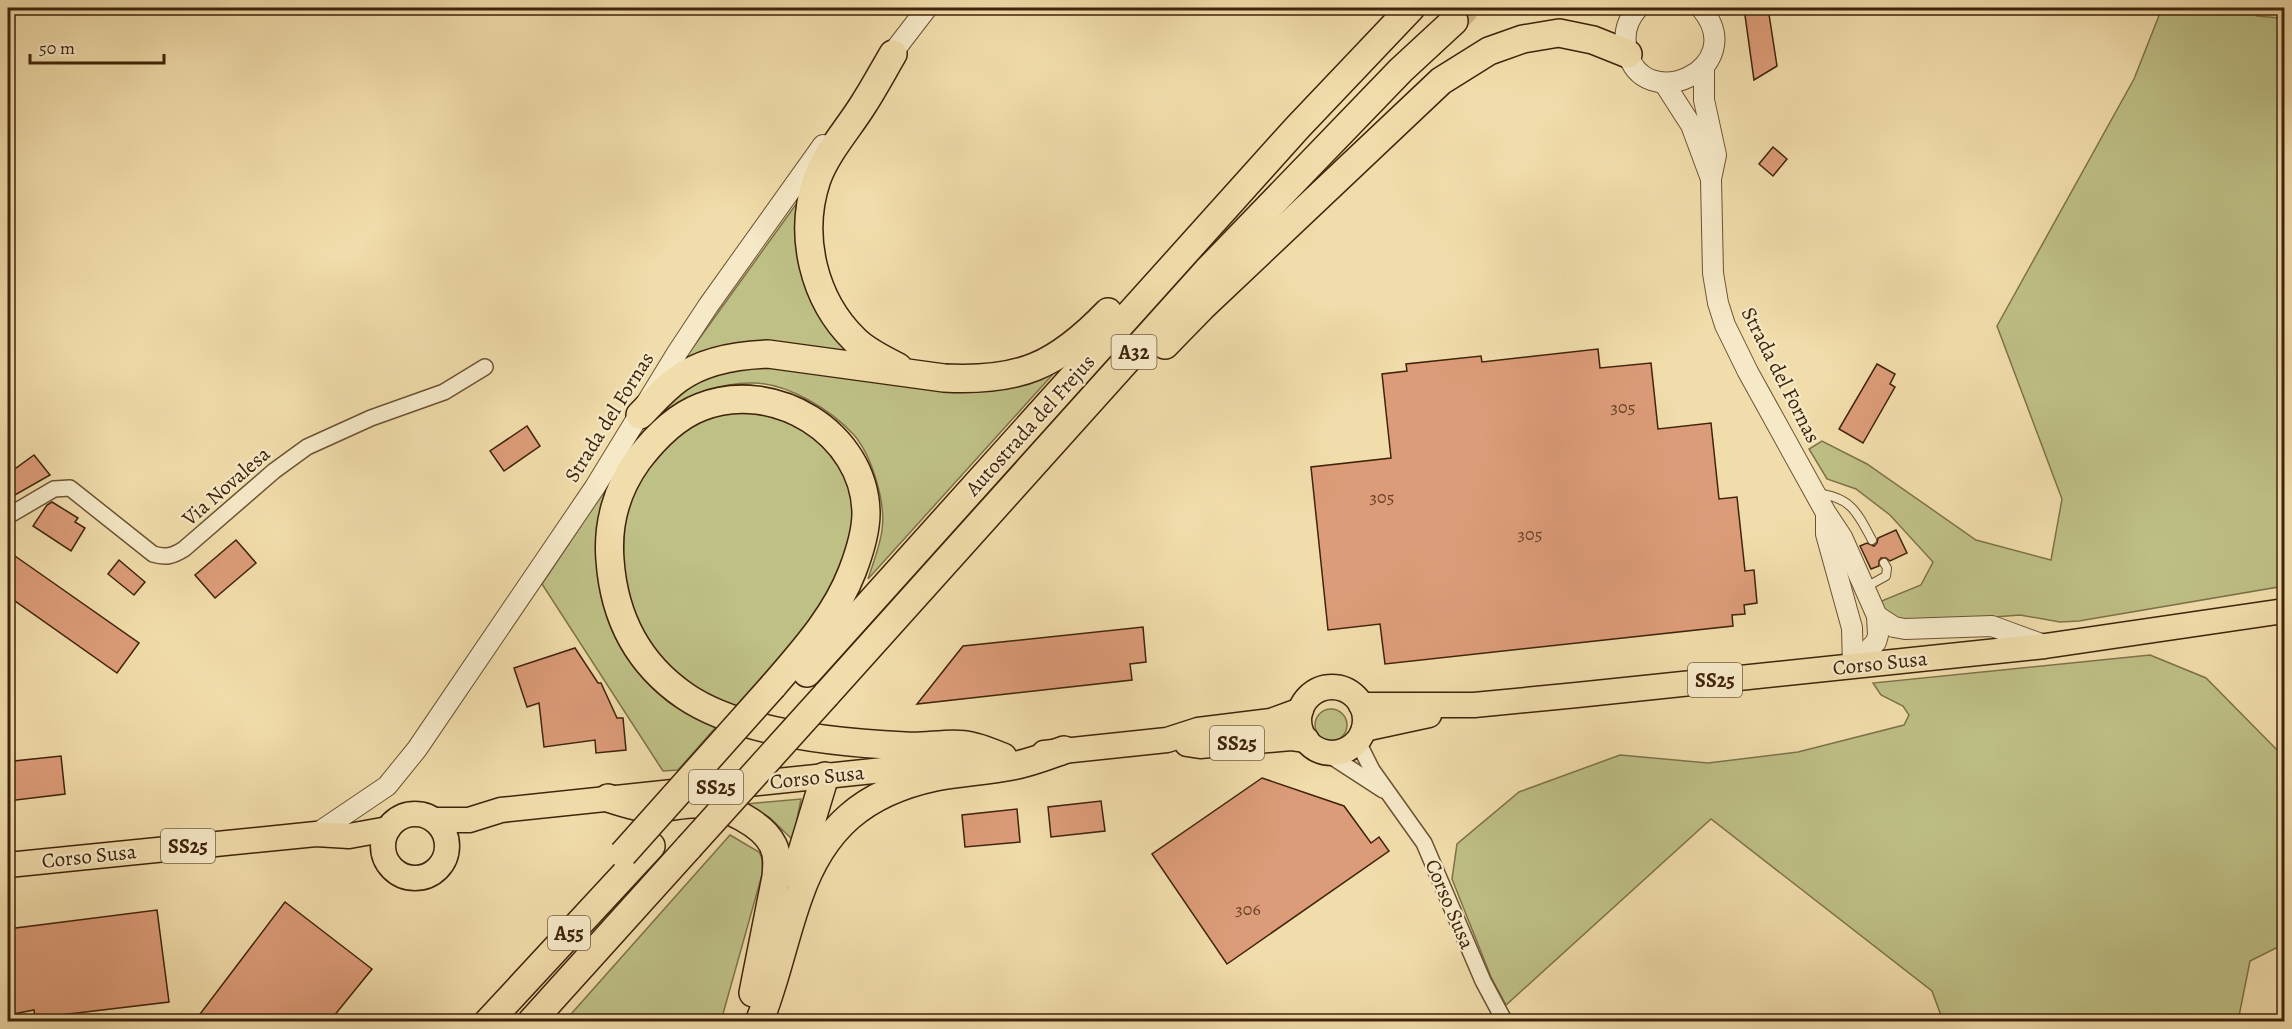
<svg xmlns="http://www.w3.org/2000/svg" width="2292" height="1029" viewBox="0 0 2292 1029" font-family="Alegreya,serif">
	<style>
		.green { fill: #bec086; stroke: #7e7248; stroke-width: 1.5 }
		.building { fill: #dd9c79; stroke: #3f230a; stroke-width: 1.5 }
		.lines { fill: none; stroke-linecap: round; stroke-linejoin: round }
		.motorway-tunnel { stroke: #cdb88b; stroke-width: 27; stroke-dasharray: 27 14; stroke-linecap: butt }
		.service-casing { stroke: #6c5232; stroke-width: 10 }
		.minor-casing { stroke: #6c5232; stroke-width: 18 }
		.tertiary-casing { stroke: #6c5232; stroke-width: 22 }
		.primary-casing { stroke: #3f230a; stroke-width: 27 }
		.motorway-casing { stroke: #3f230a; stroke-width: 30 }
		.service { stroke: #f6e9c8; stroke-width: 8 }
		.minor { stroke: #f6e9c8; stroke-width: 15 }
		.tertiary { stroke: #f6e9c8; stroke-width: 20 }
		.primary { stroke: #f1ddab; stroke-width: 24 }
		.motorway { stroke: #f1ddab; stroke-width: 27 }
		.motorway-bridge-casing { stroke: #3f230a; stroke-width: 30; stroke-linecap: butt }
		.motorway-bridge { stroke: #f1ddab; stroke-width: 27 }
		.labels { text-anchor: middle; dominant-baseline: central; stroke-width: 4.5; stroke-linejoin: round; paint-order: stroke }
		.number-label { font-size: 18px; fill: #664126 }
		.shield { fill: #f6e9c8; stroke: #765e43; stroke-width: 1.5 }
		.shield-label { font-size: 20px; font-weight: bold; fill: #3f230a }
		.street-label { font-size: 21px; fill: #3f230a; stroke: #f6e9c8 }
	</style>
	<rect width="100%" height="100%" fill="#f1ddab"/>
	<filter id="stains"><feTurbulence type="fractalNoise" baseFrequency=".00333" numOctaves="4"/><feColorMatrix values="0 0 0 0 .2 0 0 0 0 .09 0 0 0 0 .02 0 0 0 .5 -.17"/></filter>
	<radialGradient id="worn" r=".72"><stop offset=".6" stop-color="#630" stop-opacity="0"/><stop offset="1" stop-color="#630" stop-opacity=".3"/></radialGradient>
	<g class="green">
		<path d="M2162 8H2252L2257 16 2280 18 2284 16V586L2079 621 2060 622 2020 615 1917 623 1889 617 1879 602 1921 585 1933 562 1890 515 1856 489 1827 479 1809 449 1822 441 1867 464 1976 540 2051 560 2062 499 1997 326 2134 79Z"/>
		<path d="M802 196 798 233 858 354 681 364Z"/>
		<path d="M751 366 1026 381 1054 373 868 579C873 563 880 546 882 530 886 503 872 456 854 435 831 410 789 384 754 383 718 382 686 398 655 416L682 390 716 374Z"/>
		<path d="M757 412 789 421 819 441 841 466 852 496 855 524 832 591 812 620 736 706 706 695 675 673 648 642 631 606 623 562 625 519 637 483 658 452 693 423 726 413Z"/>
		<path d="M606 488C585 569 599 646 667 701 681 712 699 720 716 727L678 770 663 771 542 584Z"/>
		<path d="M2150 655 2206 678 2284 757V944L2250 961 2238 1021H1943L1932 991 1711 819 1506 1005 1491 977 1452 879 1457 844 1519 792 1620 755 1708 763 1798 752 1904 725 1909 715 1903 706 1881 695 1873 683Z"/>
		<circle cx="1331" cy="725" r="16"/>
		<path d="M801 799 793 840 769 817 746 804Z"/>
		<path d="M730 835 759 852 765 864 721 1021 564 1022Z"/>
	</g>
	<g class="building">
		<path d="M1744 8H1768L1777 66 1754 80Z"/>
		<path d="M1773 147 1787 159 1773 176 1759 164Z"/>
		<path d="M1598 349 1600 368 1651 363 1658 429 1711 423 1719 499 1737 497 1745 571 1754 570 1757 603 1744 605 1745 614 1732 615 1733 626 1385 664 1380 624 1328 630 1311 467 1391 458 1382 374 1407 371 1406 364 1481 356 1482 362Z"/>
		<path d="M1877 364 1895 374 1890 384 1895 387 1863 443 1839 429Z"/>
		<path d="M527 426 540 446 504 471 490 451Z"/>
		<path d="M34 455 50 475 8 499V474Z"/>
		<path d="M52 502 78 518 75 522 85 528 71 551 33 526 47 505Z"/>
		<path d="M1896 530 1907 553 1890 561 1886 558H1881L1879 561V566L1871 569 1860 546 1867 543 1874 546 1877 543 1878 538Z"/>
		<path d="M236 540 256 563 215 598 195 575Z"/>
		<path d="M15 556 139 643 117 673 8 596V566Z"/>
		<path d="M119 560 145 582 134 595 108 574Z"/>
		<path d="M1143 627 1146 662 1130 664 1132 680 917 704 963 646Z"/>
		<path d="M575 648 598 683H601L617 718H623L626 750 596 753 595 740 544 747 539 703 527 707 514 668Z"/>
		<path d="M61 756 65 794 8 801V765L14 764V761Z"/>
		<path d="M1262 778 1344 806 1371 843 1379 837 1389 851 1227 964 1152 854Z"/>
		<path d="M1101 801 1105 831 1051 837 1048 807Z"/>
		<path d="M1017 809 1020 842 965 847 962 815Z"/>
		<path d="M285 902 372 969 329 1022H194Z"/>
		<path d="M157 910 169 1002 35 1018 34 1010 8 1015V929Z"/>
	</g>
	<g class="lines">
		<path class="motorway-tunnel" d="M1454 21 1467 8"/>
		<defs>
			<g id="service">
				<path d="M1816 493C1851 497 1857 512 1872 540"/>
				<path d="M1866 587 1886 576 1887 568 1884 563"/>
			</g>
			<g id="minor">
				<path d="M8 516 54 489 70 488 153 554C166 558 173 556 184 549L274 471 307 447 371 418 444 392 485 367"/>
				<path d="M1357 740 1372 770 1424 843 1483 981 1505 1022"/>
				<path d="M1323 751 1383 790"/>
			</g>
			<g id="tertiary">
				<path d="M1638 8C1627 20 1623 34 1627 50 1642 117 1752 69 1701 8"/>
				<path d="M884 64 927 8"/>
				<path d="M1704 66V100L1716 155 1711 179 1713 273 1718 303 1725 325 1748 372 1826 513 1842 537 1877 616 1878 635 1876 642 1853 666"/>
				<path d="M1664 83 1691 125 1711 179"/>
				<path d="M1826 516V534L1852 628 1853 666"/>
				<path d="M1877 616 1894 627 1905 629 1992 626 2044 645"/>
				<path d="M316 834 387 786 417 749 595 487 677 353 708 306 823 145"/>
			</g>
			<g id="primary">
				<circle cx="1332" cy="720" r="33"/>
				<path d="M1361 705H1474L1577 695 2045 646 2284 611"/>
				<path d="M1364 729 1429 715"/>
				<path d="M1187 744 1200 746 1291 738 1307 740"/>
				<path d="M1044 753 1167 740 1198 730 1271 721 1301 710"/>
				<circle cx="415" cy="846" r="32"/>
				<path d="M434 820H469L501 810 959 762"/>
				<path d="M8 865 316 834 349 836 388 829"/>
			</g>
			<g id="motorway">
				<path d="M893 54C883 71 874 88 863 105 848 129 827 152 817 179 798 235 813 299 855 340 867 352 883 359 898 367"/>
				<path d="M1165 345 1202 307 1441 81 1489 51 1523 39 1559 33 1593 40 1628 54"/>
				<path d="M640 415C652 403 664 389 678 379 704 360 737 355 768 354L944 378C1020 382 1056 366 1108 312"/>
				<path d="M807 673 1297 128 1411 8"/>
				<path d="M773 686C803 651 835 616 852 572 859 554 866 532 866 513 865 433 773 378 701 407 675 417 654 439 638 460 617 489 607 524 610 560 614 617 637 663 685 696 739 733 839 743 905 746 925 748 952 741 971 746 982 748 992 753 1003 757"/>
				<path d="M826 695 1207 271 1401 70 1454 21"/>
				<path d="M608 798C620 802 635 807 648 808 667 809 685 802 704 804 726 806 763 824 773 845 778 855 777 866 776 877L753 993"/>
				<path d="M795 875 825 776"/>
				<path d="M488 1022 651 846"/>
				<path d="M531 1022 689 847"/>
				<path d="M759 1022C776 981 784 937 799 896 823 827 865 792 935 777 961 772 987 771 1012 766 1030 763 1047 756 1064 750"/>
			</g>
		</defs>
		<use href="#service" class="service-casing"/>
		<use href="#minor" class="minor-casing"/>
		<use href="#tertiary" class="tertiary-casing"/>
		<use href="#primary" class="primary-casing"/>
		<use href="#motorway" class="motorway-casing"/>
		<use href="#service" class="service"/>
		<use href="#minor" class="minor"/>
		<use href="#tertiary" class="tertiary"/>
		<use href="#primary" class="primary"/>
		<use href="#motorway" class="motorway"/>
		<defs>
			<g id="motorway-bridge">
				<path d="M689 847 826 695"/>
				<path d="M623 854 773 686"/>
			</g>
		</defs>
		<use href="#motorway-bridge" class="motorway-bridge-casing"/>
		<use href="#motorway-bridge" class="motorway-bridge"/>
	</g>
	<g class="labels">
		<g class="number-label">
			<text x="1623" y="407">305</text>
			<text x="1382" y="497">305</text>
			<text x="1530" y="534">305</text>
			<text x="1248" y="909">306</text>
		</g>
		<g class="shield">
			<rect x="1111.5" y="335" width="45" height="34" rx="4.5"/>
			<rect x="1688" y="663" width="54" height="34" rx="4.5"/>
			<rect x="1210" y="726" width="54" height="34" rx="4.5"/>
			<rect x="689" y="770" width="54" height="34" rx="4.5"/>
			<rect x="161" y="829" width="54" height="34" rx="4.5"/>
			<rect x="548" y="916" width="42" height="34" rx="4.5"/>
		</g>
		<g class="shield-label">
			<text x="1134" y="352">A32</text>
			<text x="1715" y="680">SS25</text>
			<text x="1237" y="743">SS25</text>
			<text x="716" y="787">SS25</text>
			<text x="188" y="846">SS25</text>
			<text x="569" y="933">A55</text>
		</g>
		<g class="street-label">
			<text transform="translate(1781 375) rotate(63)">Strada del Fornas</text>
			<text transform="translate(609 417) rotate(-58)">Strada del Fornas</text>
			<text transform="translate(1030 425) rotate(-48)">Autostrada del Frejus</text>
			<text transform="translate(226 486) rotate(-41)">Via Novalesa</text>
			<text transform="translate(1880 663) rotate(-6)">Corso Susa</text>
			<text transform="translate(817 777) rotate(-6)">Corso Susa</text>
			<text transform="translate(89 856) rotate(-6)">Corso Susa</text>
			<text transform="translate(1450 904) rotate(67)">Corso Susa</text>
		</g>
	</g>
	<rect width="2292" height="1029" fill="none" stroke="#f1ddab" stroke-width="30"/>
	<rect x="9" y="9" width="2274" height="1011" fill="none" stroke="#3f230a" stroke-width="3"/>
	<rect x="15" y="15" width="2262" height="999" fill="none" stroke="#3f230a" stroke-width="1.5"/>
	<path d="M30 54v9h134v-9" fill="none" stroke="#3f230a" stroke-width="3"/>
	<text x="39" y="54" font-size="18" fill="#3f230a" stroke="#f6e9c8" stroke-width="4.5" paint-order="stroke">50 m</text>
	<rect width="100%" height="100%" filter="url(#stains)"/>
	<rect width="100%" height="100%" fill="url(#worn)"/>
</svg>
